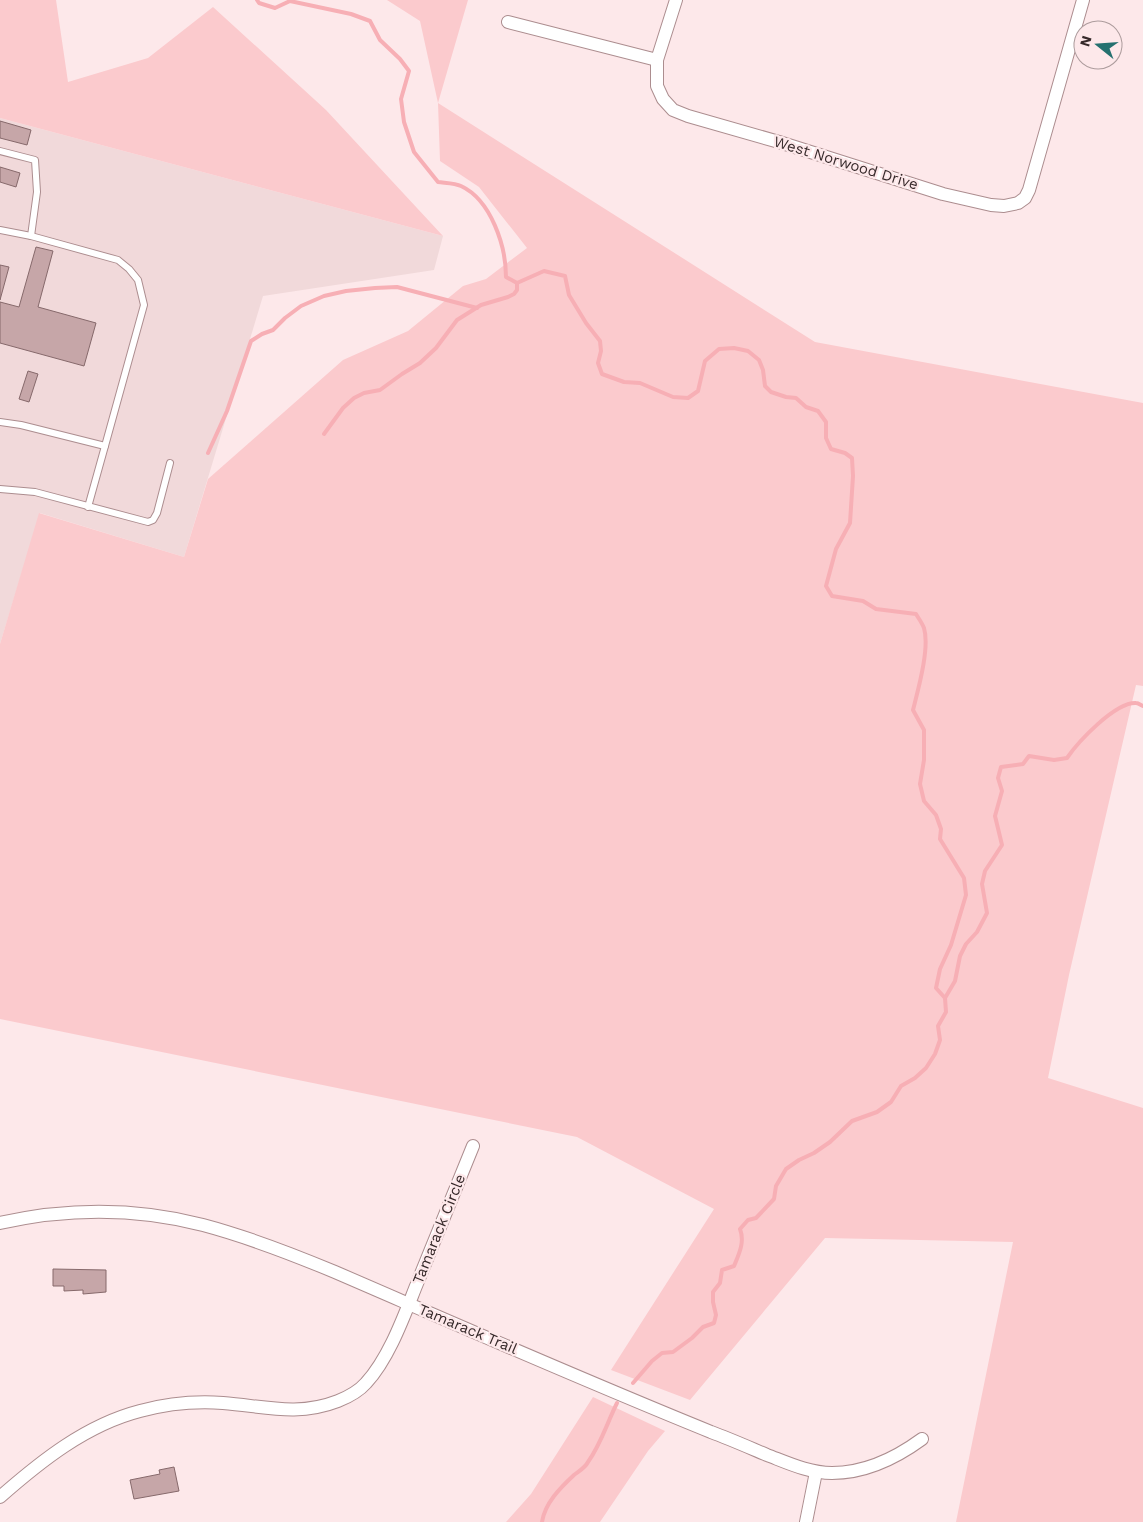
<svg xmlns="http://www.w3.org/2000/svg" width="1143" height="1522" viewBox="0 0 1143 1522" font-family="'Work Sans',sans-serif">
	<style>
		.built { fill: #f1d9da }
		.green { fill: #fbcacd }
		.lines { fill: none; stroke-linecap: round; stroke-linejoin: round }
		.stream { stroke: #f7afb5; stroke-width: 4 }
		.building { fill: #c6a6a8; stroke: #86696b }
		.service-casing { stroke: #ac8d8f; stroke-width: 8 }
		.minor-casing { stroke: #ac8d8f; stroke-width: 14 }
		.service { stroke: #fff; stroke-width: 6 }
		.minor { stroke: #fff; stroke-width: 12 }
		.labels { text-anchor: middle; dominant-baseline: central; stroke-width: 4.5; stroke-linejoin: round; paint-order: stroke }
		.street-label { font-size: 15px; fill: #36292a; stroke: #fde8ea }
	</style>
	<rect width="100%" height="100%" fill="#fde8ea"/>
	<path class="built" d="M0 118 443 236 434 270 263 296 184 557 40 513 0 644Z"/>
	<g class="green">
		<path d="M0 0H56L68 82 148 58 213 7 326 110 443 236 0 118Z"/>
		<path d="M387 0H468L438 103 815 342 1143 403V686L1136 685 1069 975 1048 1078 1143 1108V1522H956L1013 1242 825 1238 690 1400 611 1370 714 1209 577 1137 0 1019V644L39 513 184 557 208 479 343 360 408 331 463 286 486 279 527 248 479 187 440 161 438 103 420 21Z"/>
		<path d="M593 1397 665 1431 648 1451 600 1522H506L531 1494Z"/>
	</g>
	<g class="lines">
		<g class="stream">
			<path d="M257 0 259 3 275 8 290 1 351 14 370 21 380 40 400 59 409 71 401 99 404 122 414 152 438 182C445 183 455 183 461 186 491 200 506 246 506 277L517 283 544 271 565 276 569 295 586 323 600 341 601 351 598 363 602 374 624 382 640 383 673 397 688 398 698 391 705 361 719 349 734 348 748 351 759 360 763 370 765 386 771 392 786 397 796 398 806 407 818 411 826 422V438L831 449 845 453 852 458 853 476 850 523 836 549 826 586 832 596 863 601 876 609 916 614C919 619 922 623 924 628 930 648 918 690 913 710L924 730V760L920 784 924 801 936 815 941 829 940 839 964 878 966 895 951 945 940 969 936 988 945 998 946 1012 938 1026 940 1040 935 1054 926 1068 915 1078 901 1086 891 1102 877 1112 852 1121 830 1142 814 1153 799 1160 786 1169 776 1186 774 1199 756 1218 748 1220 740 1229C745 1242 739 1254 734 1266L722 1270 720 1283 713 1292V1302L716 1315 714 1323 703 1327 692 1338 673 1352 662 1353 652 1361 633 1383"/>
			<path d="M324 434 343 408 354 398 364 393 380 390 402 374 420 363 436 348 457 320 481 305 508 297 514 294 517 290V283"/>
			<path d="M208 453 227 411 251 341 262 334 273 330 285 318 301 306 324 296 346 291 375 288 397 287 477 308"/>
			<path d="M945 998 955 981 960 956 966 944 977 932 987 913 982 884 985 871 1002 845 995 816 1002 791 998 778 1001 767 1023 764 1029 756 1054 760 1067 758C1078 742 1115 702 1136 703 1138 703 1141 705 1143 706"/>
			<path d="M542 1522C545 1503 560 1488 574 1475 579 1471 585 1468 588 1462 601 1444 607 1423 617 1403"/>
		</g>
	</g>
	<g class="building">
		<path d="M0 121 31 130 27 145 0 138Z"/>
		<path d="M0 167 20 173 16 187 0 182Z"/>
		<path d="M36 247 53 251 38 307 96 323 84 366 0 343V302L19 307Z"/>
		<path d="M0 265 9 267 0 300Z"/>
		<path d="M28 371 38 374 29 402 19 399Z"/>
		<path d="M53 1269 106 1270V1292L83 1294V1290L64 1291V1286H53Z"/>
		<path d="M174 1467 179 1491 134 1499 130 1480 160 1474 159 1470Z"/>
	</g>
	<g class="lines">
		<defs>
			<g id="service">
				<path d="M0 151 35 160 37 192 31 236"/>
				<path d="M0 230 31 236 118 260 129 269 138 280 144 305 105 446 21 425 0 422"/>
				<path d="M0 489 35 492 148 522 153 520 157 513 170 463"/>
				<path d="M88 507 105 446"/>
			</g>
			<g id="minor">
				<path d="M676 0 657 60V86L663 99 673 110 688 116 779 142 943 194 991 205 1004 206 1018 203 1025 198 1029 190 1083 0"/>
				<path d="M508 22 657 60"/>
				<path d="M0 1223C67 1208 137 1208 203 1225 248 1237 292 1254 335 1272 460 1326 585 1381 711 1432 730 1439 748 1447 767 1455 788 1463 809 1473 832 1473 865 1473 896 1458 922 1439"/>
				<path d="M0 1497C41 1461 86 1425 140 1411 166 1404 196 1401 223 1403 264 1406 297 1417 338 1401 348 1397 359 1391 366 1383 389 1358 404 1316 416 1286 435 1239 454 1192 473 1146"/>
				<path d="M806 1522 816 1472"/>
			</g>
		</defs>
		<use href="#service" class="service-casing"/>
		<use href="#minor" class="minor-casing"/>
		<use href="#service" class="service"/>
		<use href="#minor" class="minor"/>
	</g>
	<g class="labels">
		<g class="street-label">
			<text transform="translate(846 163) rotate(17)">West Norwood Drive</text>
			<text transform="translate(439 1229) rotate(-68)">Tamarack Circle</text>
			<text transform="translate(468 1329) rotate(23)">Tamarack Trail</text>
		</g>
	</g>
	<g transform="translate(1098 45) rotate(287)"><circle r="24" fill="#fde8ea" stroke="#ad9c9d"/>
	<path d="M0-4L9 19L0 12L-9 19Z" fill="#25706f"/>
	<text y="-8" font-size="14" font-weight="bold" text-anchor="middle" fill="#36292a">N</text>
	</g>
</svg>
